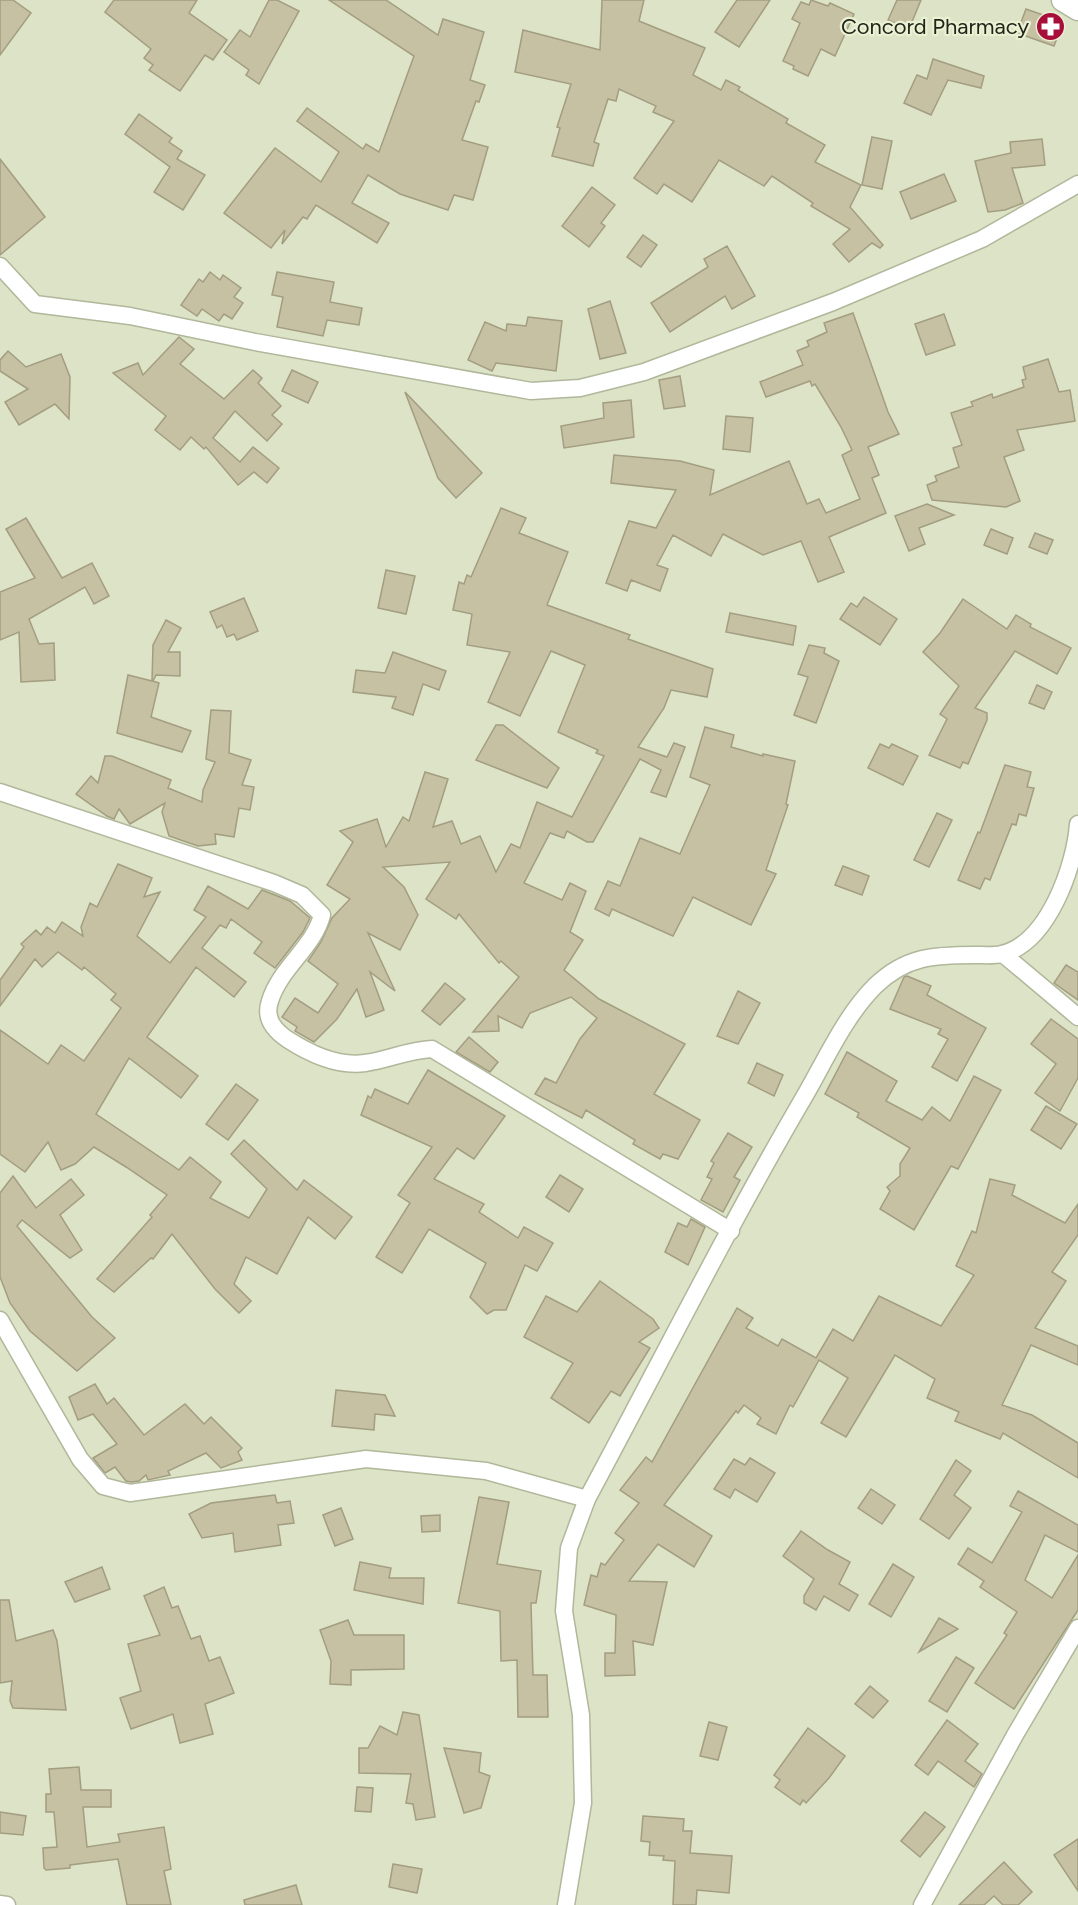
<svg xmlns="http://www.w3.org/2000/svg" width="1078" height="1905" viewBox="0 0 1078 1905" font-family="Figtree,sans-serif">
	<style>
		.building { fill: #c7c1a4; stroke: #a39d81; stroke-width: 1.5 }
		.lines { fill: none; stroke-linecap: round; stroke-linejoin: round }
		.street-casing { stroke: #b0b79a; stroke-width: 19 }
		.secondary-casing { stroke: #b0b79a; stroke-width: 25 }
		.street { stroke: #fff; stroke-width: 16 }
		.secondary { stroke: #fff; stroke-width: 22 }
		.labels { text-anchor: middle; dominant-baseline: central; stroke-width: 4.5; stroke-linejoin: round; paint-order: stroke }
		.poi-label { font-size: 22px; fill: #212419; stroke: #eaf1d3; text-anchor: end }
	</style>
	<rect width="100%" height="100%" fill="#dce3c6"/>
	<g class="building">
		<path d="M0 0H13L31 13 0 55Z"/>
		<path d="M114 0H197L189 13 227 40 213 60 205 55 180 91 149 70 153 65 144 58 151 49 105 12Z"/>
		<path d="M269 0H277L299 11 259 84 246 75 249 70 224 52 240 30 250 37Z"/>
		<path d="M329 0H386L438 35 443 19 484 32 470 80 485 85 479 102 476 101 462 140 488 147 473 200 454 195 448 210 400 194 368 175 352 203 389 223 377 243 316 205 307 219 303 217 282 244 285 230 271 248 224 213 275 148 321 182 339 152 297 121 307 108 363 149 366 144 379 152 414 56Z"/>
		<path d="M602 0H644L639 21 705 48 693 75 721 90 726 80 740 87 738 90 788 119 786 123 825 145 815 162 861 185 850 207 883 245 880 248 872 243 849 262 833 244 850 229 811 206 813 203 772 176 764 186 719 160 692 202 664 184 657 194 634 178 674 121 653 112 656 106 619 89 616 101 608 99 594 142 599 144 593 166 552 156 560 128 557 127 571 84 515 72 523 30 600 50Z"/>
		<path d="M737 0H770L739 47 715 32Z"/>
		<path d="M811 0 828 6 830 3 854 14 835 56 821 49 808 76 793 69 794 66 783 61 800 23 792 19 801 2 809 5Z"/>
		<path d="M897 0H921L909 29 888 20Z"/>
		<path d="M1026 9 1063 22 1054 46 1017 33Z"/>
		<path d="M933 59 984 76 981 88 948 80 931 115 904 103 917 75 927 79Z"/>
		<path d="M139 114 172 138 169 142 182 151 177 159 205 175 183 210 154 192 170 167 125 134Z"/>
		<path d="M872 137 892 141 882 189 862 185Z"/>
		<path d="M1042 139 1045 165 1012 168 1023 203 1005 210 988 212 975 161 1011 153 1010 142Z"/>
		<path d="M0 159 45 217 0 255Z"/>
		<path d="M944 174 956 201 911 219 900 192Z"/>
		<path d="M592 187 615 205 601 223 605 226 589 247 562 226Z"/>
		<path d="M643 235 657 245 641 267 627 257Z"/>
		<path d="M727 246 755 296 732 309 725 296 670 332 651 303 708 267 704 259Z"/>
		<path d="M210 272 220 280 223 275 241 288 234 297 243 303 232 319 224 314 219 321 202 309 197 316 181 305 199 279 203 282Z"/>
		<path d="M277 272 334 282 330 302 362 308 359 325 327 320 323 336 277 327 283 297 272 295Z"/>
		<path d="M610 301 626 353 600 359 588 309Z"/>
		<path d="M853 313 888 412 899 434 868 447 879 475 872 478 886 513 829 537 844 572 818 582 801 541 763 555 723 534 711 556 673 535 657 565 668 569 660 591 631 580 627 591 606 583 629 521 656 528 676 490 611 483 614 455 680 461 714 470 710 495 789 461 807 504 819 499 826 513 860 499 842 455 852 450 841 427 815 384 812 386 810 381 766 397 760 382 803 365 797 351 809 346 807 341 827 332 824 323Z"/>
		<path d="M944 314 955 345 926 355 915 324Z"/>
		<path d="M528 317 562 321 556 371 496 363 492 371 468 360 485 322 506 331 507 324 526 326Z"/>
		<path d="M179 337 194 349 180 364 224 399 253 370 262 378 258 383 281 406 272 415 282 424 267 441 235 411 213 438 240 462 253 447 279 468 267 483 254 472 238 485 206 447 204 449 191 437 180 450 155 430 166 416 113 373 138 363 143 375Z"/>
		<path d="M8 351 26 367 61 354 70 377 69 419 55 404 19 425 5 402 28 389 0 371V360Z"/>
		<path d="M1048 359 1059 392 1070 390 1075 421 1017 430 1024 450 1004 457 1020 501 1006 507 932 500 927 485 937 481 935 476 959 467 953 448 962 445 951 413 973 406 971 402 992 394 993 398 1024 387 1022 380 1026 379 1023 367Z"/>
		<path d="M292 370 318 382 308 403 282 391Z"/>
		<path d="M680 376 685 406 664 409 659 380Z"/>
		<path d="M405 392 482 473 456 498 438 478Z"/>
		<path d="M631 400 634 437 564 448 561 426 604 418 603 403Z"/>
		<path d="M726 416 753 418 750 452 723 449Z"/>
		<path d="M927 504 954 515 919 528 925 544 909 551 895 516Z"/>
		<path d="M501 508 526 518 519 533 568 552 547 605 630 635 628 639 713 669 707 697 671 690 664 708 638 747 667 757 674 743 685 747 666 797 651 792 661 770 640 759 593 842H587L567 831 564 838 550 833 524 883 562 900 570 883 586 891 570 932 583 940 564 970 599 999 685 1044 654 1094 700 1120 678 1159 663 1154 660 1159 633 1144 635 1140 586 1110 582 1118 535 1094 545 1078 556 1083 580 1039 597 1018 571 997 530 1013 522 1028 498 1016 499 1031 473 1032 519 977 501 961 499 963 459 914 456 919 426 899 450 862 383 867 404 887 418 915 400 950 368 933 395 991 370 972 384 1010 366 1017 357 989 337 1019 314 1042 295 1031 297 1027 282 1017 295 998 318 1013 338 984 308 961 321 942 332 918 350 899 327 885 353 842 340 831 377 819 386 847 403 817 409 821 425 772 448 779 433 827 452 821 461 844 480 836 496 872 511 844 520 848 537 802 572 817 604 756 596 753 598 750 558 732 585 665 551 651 520 716 488 702 510 652 467 645 472 614 453 610 459 582 464 584 467 575 471 577Z"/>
		<path d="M26 518 62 578 92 563 109 596 94 604 85 587 29 619 39 644 54 643 55 680 21 682 19 632 0 640V592L35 578 6 529Z"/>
		<path d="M991 529 1013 538 1007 554 984 545Z"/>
		<path d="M1035 533 1053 540 1047 554 1029 547Z"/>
		<path d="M386 570 415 576 406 614 378 608Z"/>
		<path d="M864 597 897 619 880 645 840 619 851 603 857 607Z"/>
		<path d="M244 598 258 631 237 640 234 634 227 637 222 625 217 628 210 612Z"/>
		<path d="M963 599 1007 629 1016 615 1031 624 1030 627 1071 648 1057 674 1015 651 975 708 987 713V720L968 764 963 762 960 768 929 755 947 719 940 714 959 686 923 652 940 633Z"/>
		<path d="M730 613 796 626 793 645 726 632Z"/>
		<path d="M166 620 181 628 168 652H180V676L156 675 153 681 159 683 151 717 191 731 182 752 117 733 128 675 152 681 153 645Z"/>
		<path d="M809 645 825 648 824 653 839 661 816 723 794 715 808 677 798 674Z"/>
		<path d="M393 652 446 671 439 690 423 684 413 715 392 708 396 697 353 692 356 670 385 673Z"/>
		<path d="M1037 685 1052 692 1044 709 1029 703Z"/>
		<path d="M211 710 231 711 229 753 251 760 242 785 254 787 250 810 239 808 234 837 215 834 216 844 198 846 169 836 162 812 165 803 130 824 119 809 114 819 107 816 76 794 91 776 98 783 105 756H112L171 780 168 788 202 802 203 790 215 762 206 759Z"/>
		<path d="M496 725H503L559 768 547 788 476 760Z"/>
		<path d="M705 727 734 735 731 747 763 756V754L795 761 786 804 788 805 766 870 776 874 751 925 693 897 673 936 612 909 609 916 595 909 608 881 620 886 640 838 680 854 710 785 690 777Z"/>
		<path d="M880 744 889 748 892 744 918 756 903 785 868 768Z"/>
		<path d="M1005 765 1031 772 1027 787 1034 788 1026 816 1019 814 1016 825 1012 824 990 880 985 878 980 889 958 880 978 832 980 833Z"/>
		<path d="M937 813 952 820 929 867 914 860Z"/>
		<path d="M118 864 152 878 144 897 160 892 137 936 170 963 206 917 194 910 208 886 248 909 262 890 290 901 310 918 303 932 275 968 254 953 262 942 231 919 226 928 220 925 202 948 246 982 234 997 196 967 147 1037 198 1076 181 1098 129 1058 96 1114 179 1170 190 1157 221 1182 210 1198 249 1218 267 1189 231 1154 244 1140 297 1190 304 1180 352 1217 335 1239 308 1217 277 1274 246 1257 234 1284 251 1301 239 1313 215 1289 172 1234 153 1259 151 1258 114 1292 97 1279 152 1217 150 1215 167 1195 126 1167 94 1147 75 1164 61 1170 48 1142 25 1172 0 1154V1030L48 1064 61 1045 84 1061 121 1008 111 1000 116 994 84 967 82 970 58 952 42 967 35 959 0 1006V980L24 947 21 944 36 930 41 935 47 927 55 933 62 922 83 936 81 927 90 903 97 907Z"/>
		<path d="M843 866 869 876 862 895 835 885Z"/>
		<path d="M1066 965 1078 972V1000L1054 983Z"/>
		<path d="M907 976 931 986 927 995 986 1028 957 1081 932 1067 948 1039 938 1034 941 1029 890 1009 904 977Z"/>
		<path d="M445 983 465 999 440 1025 422 1011Z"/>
		<path d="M738 991 760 1003 738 1044 717 1036Z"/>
		<path d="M1051 1019 1078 1039V1078L1060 1111 1035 1093 1056 1064 1031 1044Z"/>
		<path d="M469 1037 498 1062 490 1072 456 1052Z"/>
		<path d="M847 1052 897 1081 886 1101 922 1120 932 1107 950 1121 974 1076 1001 1090 958 1169 951 1166 914 1230 880 1209 890 1191 887 1187 900 1176V1164L910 1148 857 1117 859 1113 825 1094Z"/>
		<path d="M757 1063 783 1075 774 1096 748 1083Z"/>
		<path d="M428 1070 505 1116 474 1159 457 1148 434 1179 484 1204 479 1212 518 1238 524 1227 553 1243 537 1271 525 1265 506 1310H494L487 1314 470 1297 486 1263 429 1229 402 1273 376 1257 410 1203 398 1195 432 1147 361 1115 368 1096 371 1098 375 1089 408 1104Z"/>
		<path d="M236 1084 258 1100 228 1140 206 1124Z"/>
		<path d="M1046 1106 1077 1124 1061 1149 1031 1130Z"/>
		<path d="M728 1133 752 1147 734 1177 740 1180 723 1212 701 1200 712 1179 707 1177 714 1163 711 1161Z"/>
		<path d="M560 1175 583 1189 569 1212 546 1197Z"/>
		<path d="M13 1176 36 1208 71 1179 84 1195 60 1215 82 1250 70 1258 22 1220 17 1226 92 1317 115 1338 77 1371 30 1331 10 1303 0 1277V1193Z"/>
		<path d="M990 1179 1015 1185 1012 1195 1065 1223 1078 1204V1235L1052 1272 1066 1281 1035 1328 1078 1346V1365L1031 1345 1002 1405 1032 1415 1078 1443V1478L1003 1433 1000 1439 955 1421 959 1412 927 1398 935 1379 895 1355 846 1437 821 1423 848 1378 819 1360 793 1407 790 1405 776 1434 757 1424 761 1418 744 1405 738 1413 736 1411 664 1505 712 1536 694 1567 658 1544 629 1581 667 1582 653 1645 633 1641 635 1675 605 1676V1653H615L616 1615 584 1605 591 1575 597 1577 601 1563 605 1565 624 1540 615 1533 639 1503 620 1490 646 1457 652 1462 737 1308 753 1318 746 1328 778 1346 782 1339 816 1358 833 1329 853 1341 879 1296 941 1326 974 1275 956 1266 972 1231 976 1233Z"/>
		<path d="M691 1219 705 1227 688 1265 665 1252 678 1223 687 1227Z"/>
		<path d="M600 1281 653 1319 659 1328 639 1342 650 1348 620 1396 611 1391 589 1423 551 1398 573 1363 524 1337 546 1296 577 1312Z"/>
		<path d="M95 1384 107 1404 114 1398 144 1435 185 1404 204 1424 211 1417 242 1448 238 1452 242 1460 221 1468 206 1453 168 1471 170 1475 148 1480 146 1475 139 1481 131 1482 126 1481 115 1467 105 1473 93 1458 117 1444 93 1414 78 1420 69 1397Z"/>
		<path d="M336 1390 385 1395 395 1416 375 1414 374 1430 332 1426Z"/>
		<path d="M750 1458 775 1473 757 1502 735 1489 730 1498 714 1489 734 1459 745 1465Z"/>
		<path d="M956 1460 971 1471 954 1495 971 1508 949 1539 920 1519Z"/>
		<path d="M871 1489 895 1505 882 1524 858 1508Z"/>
		<path d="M1018 1491 1078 1525V1552L1045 1535 1025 1580 1052 1598 1078 1555V1610L1014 1709 975 1683 1007 1635 1004 1633 1017 1612 980 1587 984 1581 958 1564 968 1548 992 1563 1022 1512 1010 1506Z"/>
		<path d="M275 1495 277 1503 290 1501 294 1523 278 1525 281 1545 235 1552 233 1533 202 1538 189 1514 211 1503Z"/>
		<path d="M479 1497 509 1502 497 1564 541 1571 536 1603H531L533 1675H547L548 1717H518L517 1660 501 1661 500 1611 458 1603Z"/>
		<path d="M341 1508 353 1539 335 1546 323 1515Z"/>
		<path d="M440 1515V1531L422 1532 421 1516Z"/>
		<path d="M801 1531 828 1550 850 1562 839 1584 858 1595 849 1611 824 1596 816 1610 804 1603V1596L814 1579 783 1556Z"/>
		<path d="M360 1562 391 1568 389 1578H424L423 1604 354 1590Z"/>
		<path d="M893 1564 914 1577 891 1617 869 1604Z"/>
		<path d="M102 1567 110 1589 75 1602 65 1582Z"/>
		<path d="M164 1587 172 1608 178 1606 191 1639 200 1636 209 1661 220 1657 234 1693 205 1704 213 1734 180 1743 173 1714 131 1729 120 1698 141 1691 128 1644 160 1635 144 1596Z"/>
		<path d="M0 1600H9L16 1641 53 1630 57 1641 66 1710 13 1708 10 1701 12 1681 0 1683Z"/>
		<path d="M939 1618 958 1629 919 1652Z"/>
		<path d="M348 1620 354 1635H404V1669L351 1670V1685L330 1684 331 1661 320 1630Z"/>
		<path d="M956 1657 974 1668 947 1712 929 1701Z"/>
		<path d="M870 1686 888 1701 873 1718 855 1704Z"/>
		<path d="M403 1712 419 1715 435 1817 416 1820 413 1804 406 1803 411 1774 359 1773V1748H368L380 1726 397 1735Z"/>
		<path d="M947 1720 978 1744 965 1761 982 1774 974 1787 938 1761 928 1775 915 1765Z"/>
		<path d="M709 1722 727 1727 718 1760 700 1756Z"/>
		<path d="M808 1728 845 1756 829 1778 806 1803 803 1800 800 1805 775 1787 780 1780 774 1775Z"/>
		<path d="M444 1748 481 1753 479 1772 490 1776 481 1808 464 1813Z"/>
		<path d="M79 1767 81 1790H111V1807H83L87 1847 120 1842 118 1834 164 1827 171 1869 164 1871 171 1905H127L118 1859 70 1865V1868L46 1870 44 1868 43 1848 57 1847 54 1812H46V1794H51L49 1769Z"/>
		<path d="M357 1787 373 1788 371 1812 355 1811Z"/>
		<path d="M0 1812 26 1816 23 1835 0 1833Z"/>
		<path d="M925 1812 945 1827 920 1857 901 1841Z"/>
		<path d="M643 1816 684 1819 683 1831H692L690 1853 732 1856 729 1893 697 1890 696 1905H673L675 1861 663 1860 664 1856 649 1855 650 1842 641 1841Z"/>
		<path d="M1078 1839V1891L1054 1855Z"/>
		<path d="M1004 1862 1032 1892 1018 1905H1003L994 1896 984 1905H959Z"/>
		<path d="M393 1864 422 1869 417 1893 389 1887Z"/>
		<path d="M296 1885 302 1905H245L244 1900Z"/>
	</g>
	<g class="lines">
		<defs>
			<g id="street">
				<path d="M0 266 35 304 130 316 255 342 531 391 580 388 644 372 833 302 982 239 1078 184"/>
				<path d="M0 792 274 883 302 895 322 915C314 947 280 968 270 1001 264 1018 274 1030 287 1039 310 1054 337 1067 365 1063 388 1060 408 1050 432 1049L731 1231"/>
				<path d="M1003 954 1078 1017"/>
				<path d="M0 1320 80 1459 103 1486 130 1493 366 1459 486 1471 587 1499"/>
				<path d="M0 1904 7 1905"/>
				<path d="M566 1905 583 1803 581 1715 564 1611 569 1548 587 1499C658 1367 725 1233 800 1104 823 1066 843 1018 875 986 906 956 934 955 975 955 983 955 994 956 1002 954 1048 943 1075 866 1078 824"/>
				<path d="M922 1905 1015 1735 1078 1628"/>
			</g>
			<path id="secondary" d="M1063 0 1078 9"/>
		</defs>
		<use href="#street" class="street-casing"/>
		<use href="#secondary" class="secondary-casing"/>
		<use href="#street" class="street"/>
		<use href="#secondary" class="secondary"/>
	</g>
	<defs>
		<symbol id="pharmacy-disc" viewBox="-11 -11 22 22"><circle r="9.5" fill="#a70e3a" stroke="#eaf1d3"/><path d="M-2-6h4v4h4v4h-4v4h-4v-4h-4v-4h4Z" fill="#fff"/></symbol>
	</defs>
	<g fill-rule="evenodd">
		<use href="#pharmacy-disc" x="1034" y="10" width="33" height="33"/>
	</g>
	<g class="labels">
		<g class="poi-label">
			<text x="1029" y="26">Concord Pharmacy</text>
		</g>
	</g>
</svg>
